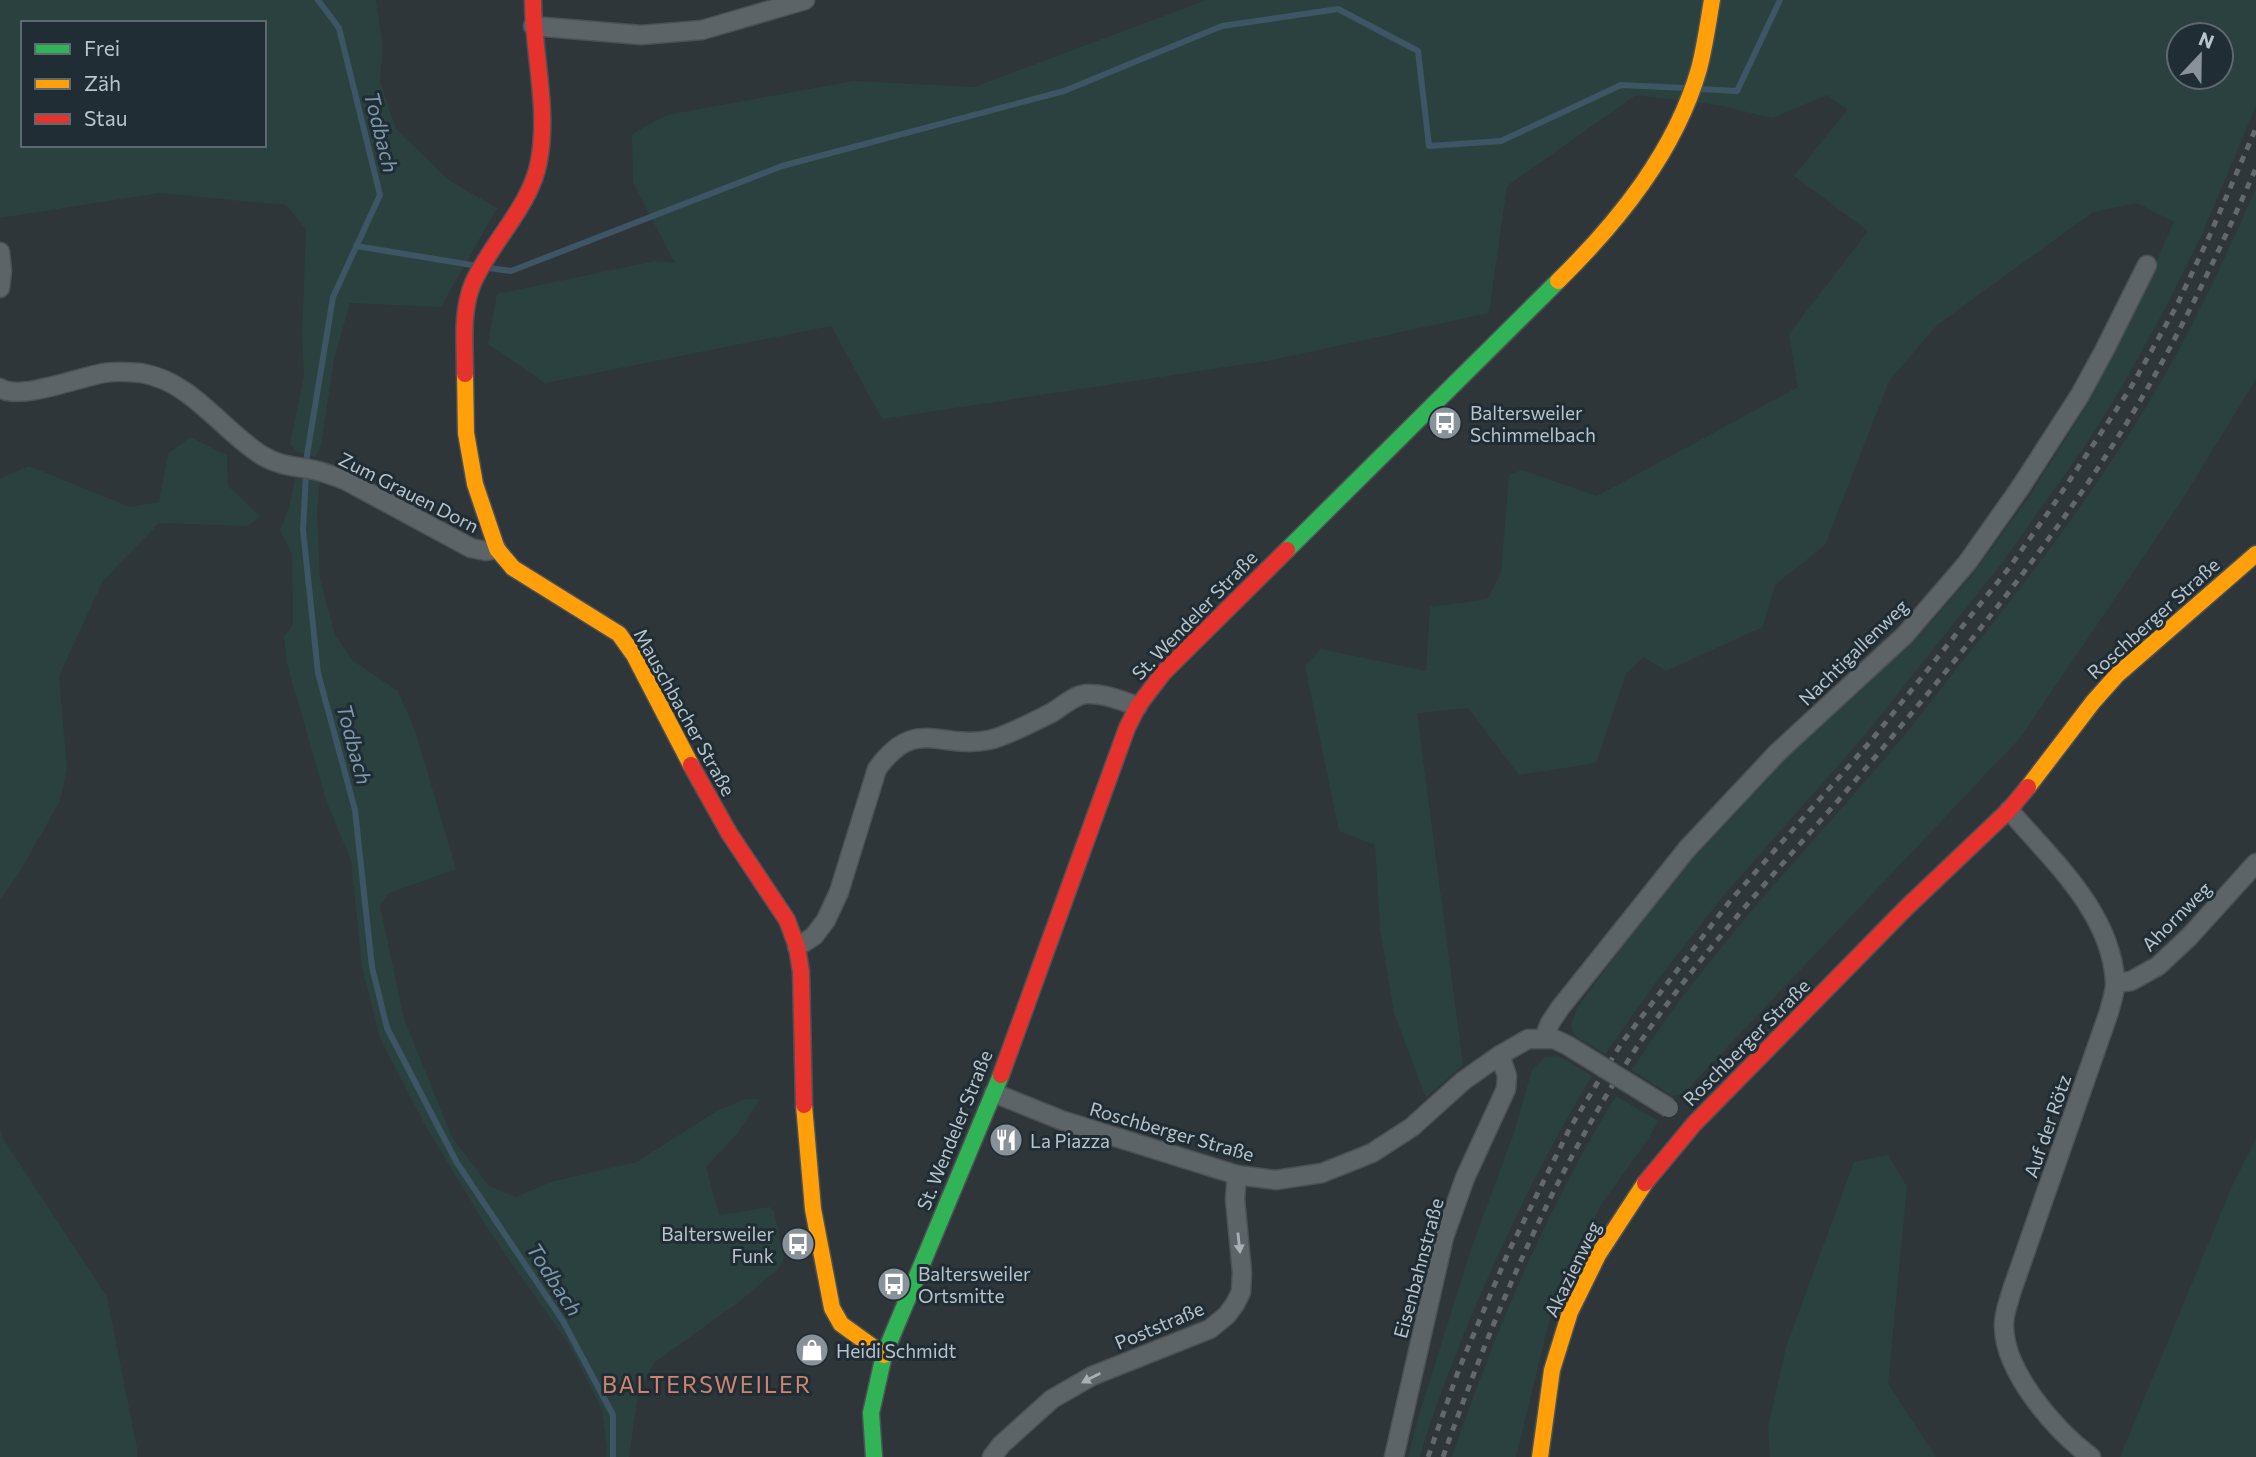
<svg xmlns="http://www.w3.org/2000/svg" width="2256" height="1457" viewBox="0 0 2256 1457" font-family="Commissioner,sans-serif">
	<style>
		.green { fill: #2b413f; fill-rule: evenodd }
		.lines { fill: none; stroke-linecap: round; stroke-linejoin: round }
		.stream { stroke: #3d5564; stroke-width: 6 }
		.street-casing { stroke: #4c5154; stroke-width: 21 }
		.fast-casing { stroke: #4c5154; stroke-width: 19 }
		.slow-casing { stroke: #4c5154; stroke-width: 19 }
		.jam-casing { stroke: #4c5154; stroke-width: 19 }
		.street { stroke: #5d6468; stroke-width: 18 }
		.fast { stroke: #30b455; stroke-width: 16 }
		.slow { stroke: #ff9f0a; stroke-width: 16 }
		.jam { stroke: #e5322d; stroke-width: 16 }
		.rail { stroke: #62686c; stroke-width: 5; stroke-dasharray: 7 7; stroke-linecap: butt }
		.street-bridge-casing { stroke: #4c5154; stroke-width: 21; stroke-linecap: butt }
		.street-bridge { stroke: #5d6468; stroke-width: 18 }
		.oneway { fill: #a6b0b6 }
		.labels { text-anchor: middle; dominant-baseline: central; stroke-width: 6; stroke-linejoin: round; paint-order: stroke }
		.poi-label { font-size: 19px; fill: #b8c3ca; stroke: #202d35; text-anchor: start }
		.street-label { font-size: 19px; fill: #b8c3ca; stroke: #202d35 }
		.water-label { font-size: 21px; font-style: italic; fill: #7b99ab; stroke: #202d35 }
		.quarter-label { font-size: 23px; letter-spacing: 2px; fill: #d0846e; stroke: #202d35 }
	</style>
	<rect width="100%" height="100%" fill="#2e363a"/>
	<g class="green">
		<path d="M0 0H376L383 46 380 81 396 129 450 181 497 208 441 307 350 303 334 359 321 446 316 457 295 451 290 444 304 376 302 336 306 229 286 205 159 193 0 218ZM23 23H264V145H23Z"/>
		<path d="M1207 0H2256V106L2202 234 2168 303 2123 385 2083 449 2002 563 1864 736 1724 895 1659 978 1605 1054 1575 1036 1571 1026 1577 1008 1659 896 1699 849 1780 762 1915 640 1971 576 2028 498 2088 403 2136 306 2174 222 2137 203 2093 212 1937 325 1889 381 1825 545 1775 585 1763 627 1666 671 1643 657 1626 674 1596 763 1519 775 1468 708 1417 713 1463 1065 1426 1098 1394 1013 1380 928 1375 845 1339 831 1305 666 1321 649 1426 671 1430 607 1488 599 1501 573 1509 475 1522 470 1597 496 1798 387 1789 334 1868 231 1794 176 1847 110 1827 95 1772 118 1718 105 1636 95 1507 186 1489 313 1272 360 882 419 831 326 545 383 488 344 497 294 655 261 675 263 633 183 632 134 667 115 853 81 974 87ZM2179 35H2221V77H2179Z"/>
		<path d="M2256 188V379L2182 500 2020 738 1682 1095 1672 1096 1632 1070C1704 956 1799 859 1886 757 1912 727 1936 695 1961 663 2028 580 2093 494 2149 402 2190 334 2224 261 2256 188Z"/>
		<path d="M190 437 227 455 228 486 260 516 248 526 159 523 103 581 59 676 67 769 60 801 19 873 0 900V479L29 466 130 507 159 502 168 454Z"/>
		<path d="M295 479H320L317 512 320 579 335 635 352 660 398 691 415 730 456 869 389 893 380 906 404 1019 452 1137 489 1186 516 1197 551 1182 637 1162 718 1110 746 1099H760L737 1134 706 1167 719 1215 770 1207 774 1211 784 1258 779 1268 740 1301 654 1363 638 1393 629 1457H606L607 1448 602 1409 570 1346 489 1231 424 1123 380 1038 362 967 351 860 327 803 287 664 284 637 293 624 292 554 280 530 289 508Z"/>
		<path d="M1559 1056 1592 1076C1542 1158 1500 1246 1463 1336 1448 1375 1431 1416 1420 1457H1408L1420 1412 1472 1246 1514 1133 1532 1070 1545 1057Z"/>
		<path d="M1616 1096 1658 1121 1649 1138 1602 1203 1554 1302 1516 1457H1452C1495 1332 1546 1209 1616 1096Z"/>
		<path d="M0 1130 4 1140 107 1297 137 1448V1457H0Z"/>
		<path d="M2256 1139V1457H2120L2233 1184Z"/>
		<path d="M1888 1155 1907 1187 1888 1384 1936 1457H1770L1768 1428 1786 1347 1854 1162Z"/>
	</g>
	<g class="lines">
		<g class="stream">
			<path d="M318 0 339 28 380 195 333 297 307 455 303 530 318 673 355 810 372 967 387 1028 457 1163 563 1321 613 1415V1457"/>
			<path d="M1699 89 1737 91 1780 0"/>
			<path d="M356 246 478 266"/>
			<path d="M489 268 511 271 782 166 1064 91 1222 26 1338 9 1418 51 1429 146 1501 141 1621 85 1685 88"/>
		</g>
		<defs>
			<g id="street">
				<path d="M533 26 641 35 702 30 805 0"/>
				<path d="M0 252 2 271 0 288"/>
				<path d="M0 388C19 401 80 377 104 373 115 371 130 372 141 373 192 381 222 431 263 456 278 465 292 466 309 469 322 471 333 476 345 480L471 548 486 551 497 549"/>
				<path d="M2009 810C2051 859 2111 912 2115 981 2116 991 2111 1003 2109 1012L2012 1290C2009 1301 2003 1315 2004 1327 2005 1373 2056 1431 2091 1457"/>
				<path d="M797 947 814 936 826 920 839 892 877 769C916 715 939 750 989 740 1005 737 1037 720 1053 712 1062 706 1075 695 1086 694 1104 693 1121 701 1138 706"/>
				<path d="M2116 983 2131 981 2158 966 2189 937 2256 863"/>
				<path d="M1544 1038 1550 1023 1560 1008 1687 849 1778 752 1905 635 1967 563 2020 488 2080 395 2104 351 2147 265"/>
				<path d="M994 1093 1061 1120 1237 1175 1276 1180 1322 1173 1372 1153 1412 1127 1463 1081 1500 1055 1528 1039H1554L1567 1045"/>
				<path d="M992 1457 1001 1445 1052 1399 1092 1376 1210 1329 1227 1315 1235 1304 1241 1292 1242 1272 1235 1199 1237 1175"/>
				<path d="M1394 1457 1444 1237 1465 1178 1506 1089 1507 1076 1500 1055"/>
			</g>
			<g id="fast">
				<path d="M1287 550 1558 281"/>
				<path d="M874 1457 871 1413 884 1355 1001 1075"/>
			</g>
			<g id="slow">
				<path d="M1558 281C1618 222 1675 152 1699 69 1705 46 1708 23 1712 0"/>
				<path d="M465 374 466 433 475 484 497 549 513 568 619 634 634 655 691 765"/>
				<path d="M2028 787 2093 702 2117 675 2256 554"/>
				<path d="M804 1105 813 1209 832 1308 841 1324 884 1355"/>
				<path d="M1540 1457 1552 1370 1570 1312 1598 1255 1645 1183"/>
			</g>
			<g id="jam">
				<path d="M465 374C465 344 461 311 473 283 491 242 531 206 539 161 549 108 533 53 533 0"/>
				<path d="M691 765 729 833 787 920 797 947 801 972 804 1105"/>
				<path d="M1001 1075 1127 728 1138 706 1164 672 1287 550"/>
				<path d="M1645 1183 1694 1124 1906 908 2009 810 2028 787"/>
			</g>
		</defs>
		<use href="#street" class="street-casing"/>
		<use href="#fast" class="fast-casing"/>
		<use href="#slow" class="slow-casing"/>
		<use href="#jam" class="jam-casing"/>
		<use href="#street" class="street"/>
		<use href="#fast" class="fast"/>
		<use href="#slow" class="slow"/>
		<use href="#jam" class="jam"/>
		<g class="rail">
			<path d="M1428 1457 1459 1369 1508 1253 1570 1128 1621 1044 1730 901 1870 742 2009 568 2052 507 2130 389 2176 307 2209 237 2256 128"/>
			<path d="M1443 1457C1493 1317 1551 1178 1633 1053 1705 943 1798 850 1882 749 1975 637 2069 522 2143 396 2186 322 2222 245 2256 168"/>
		</g>
		<defs>
			<path id="street-bridge" d="M1567 1045 1669 1108"/>
		</defs>
		<use href="#street-bridge" class="street-bridge-casing"/>
		<use href="#street-bridge" class="street-bridge"/>
	</g>
	<defs><path id="oneway-solid" d="M-6-.8H1V-3.2L6.5 0L1 3.2V.8H-6Z" transform="scale(1.75)"/></defs>
	<g class="oneway">
		<use href="#oneway-solid" transform="translate(1239 1243) rotate(84)"/>
		<use href="#oneway-solid" transform="translate(1091 1378) rotate(153)"/>
	</g>
	<defs>
		<symbol id="bus-disc" viewBox="-11 -11 22 22"><circle r="9.5" fill="#889298" stroke="#202d35"/><path d="M-5-6H5V4H4V6H2V4H-2V6H-4V4H-5ZM-3.5-4V0h7V-4ZM-3.5 1.2v1.5H-2V1.2ZM2 1.2v1.5H3.5V1.2Z" fill="#fff"/></symbol>
		<symbol id="restaurant-disc" viewBox="-11 -11 22 22"><circle r="9.5" fill="#889298" stroke="#202d35"/><path d="M-5-6h1v4h1v-4h1v4h1v-4h1v5L-1.5 .5V6h-2V.5L-5-1ZM5-6V6H3V1.5H1.5Q1.5-4 5-6Z" fill="#fff"/></symbol>
		<symbol id="shop-disc" viewBox="-11 -11 22 22"><circle r="9.5" fill="#889298" stroke="#202d35"/><path d="M-5-2.5h2.3a2.7 3.5 0 0 1 5.4 0H5L5.5 6h-11ZM-1.5-2.5h3a1.5 2.3 0 0 0-3 0Z" fill="#fff"/></symbol>
	</defs>
	<g fill-rule="evenodd">
		<use href="#bus-disc" x="1426" y="404" width="38" height="38"/>
		<use href="#restaurant-disc" x="987" y="1121" width="38" height="38"/>
		<use href="#bus-disc" x="779" y="1225" width="38" height="38"/>
		<use href="#bus-disc" x="875" y="1265" width="38" height="38"/>
		<use href="#shop-disc" x="793" y="1331" width="38" height="38"/>
	</g>
	<g class="labels">
		<g class="poi-label">
			<text x="1470" y="412">Baltersweiler<tspan x="1470" dy="22">Schimmelbach</tspan></text>
			<text x="1030" y="1140">La Piazza</text>
			<text x="774" y="1233" text-anchor="end">Baltersweiler<tspan x="774" dy="22">Funk</tspan></text>
			<text x="918" y="1273">Baltersweiler<tspan x="918" dy="22">Ortsmitte</tspan></text>
			<text x="836" y="1350">Heidi Schmidt</text>
		</g>
		<g class="street-label">
			<text transform="translate(409 492) rotate(27)">Zum Grauen Dorn</text>
			<text transform="translate(1194 615) rotate(-46)">St. Wendeler Straße</text>
			<text transform="translate(2153 618) rotate(-42)">Roschberger Straße</text>
			<text transform="translate(1853 652) rotate(-44)">Nachtigallenweg</text>
			<text transform="translate(685 712) rotate(61)">Mauschbacher Straße</text>
			<text transform="translate(2176 916) rotate(-45)">Ahornweg</text>
			<text transform="translate(1746 1042) rotate(-45)">Roschberger Straße</text>
			<text transform="translate(2047 1126) rotate(-71)">Auf der Rötz</text>
			<text transform="translate(954 1130) rotate(-68)">St. Wendeler Straße</text>
			<text transform="translate(1172 1131) rotate(16)">Roschberger Straße</text>
			<text transform="translate(1418 1268) rotate(-75)">Eisenbahnstraße</text>
			<text transform="translate(1572 1269) rotate(-64)">Akazienweg</text>
			<text transform="translate(1159 1325) rotate(-23)">Poststraße</text>
		</g>
		<g class="water-label">
			<text transform="translate(382 132) rotate(76)">Todbach</text>
			<text transform="translate(355 744) rotate(75)">Todbach</text>
			<text transform="translate(555 1279) rotate(57)">Todbach</text>
		</g>
		<g class="quarter-label">
			<text x="707" y="1384">BALTERSWEILER</text>
		</g>
	</g>
	<rect x="21" y="21" width="245" height="126" fill="#202d35" stroke="#5d6971" stroke-width="2"/>
	<rect x="35" y="44" width="35" height="10" fill="#30b455" stroke="#5d6971" stroke-width="2"/>
	<text x="84" y="56" font-size="21" fill="#b8c3ca">Frei</text>
	<rect x="35" y="79" width="35" height="10" fill="#ff9f0a" stroke="#5d6971" stroke-width="2"/>
	<text x="84" y="91" font-size="21" fill="#b8c3ca">Zäh</text>
	<rect x="35" y="114" width="35" height="10" fill="#e5322d" stroke="#5d6971" stroke-width="2"/>
	<text x="84" y="126" font-size="21" fill="#b8c3ca">Stau</text>
	<g transform="translate(2200 56) rotate(22)"><circle r="33" fill="#202d35" stroke="#5d6971" stroke-width="2"/>
	<path d="M0-5L12 26L0 18L-12 26Z" fill="#889298"/>
	<text y="-10" font-size="19" font-weight="bold" text-anchor="middle" fill="#b8c3ca">N</text>
	</g>
</svg>
